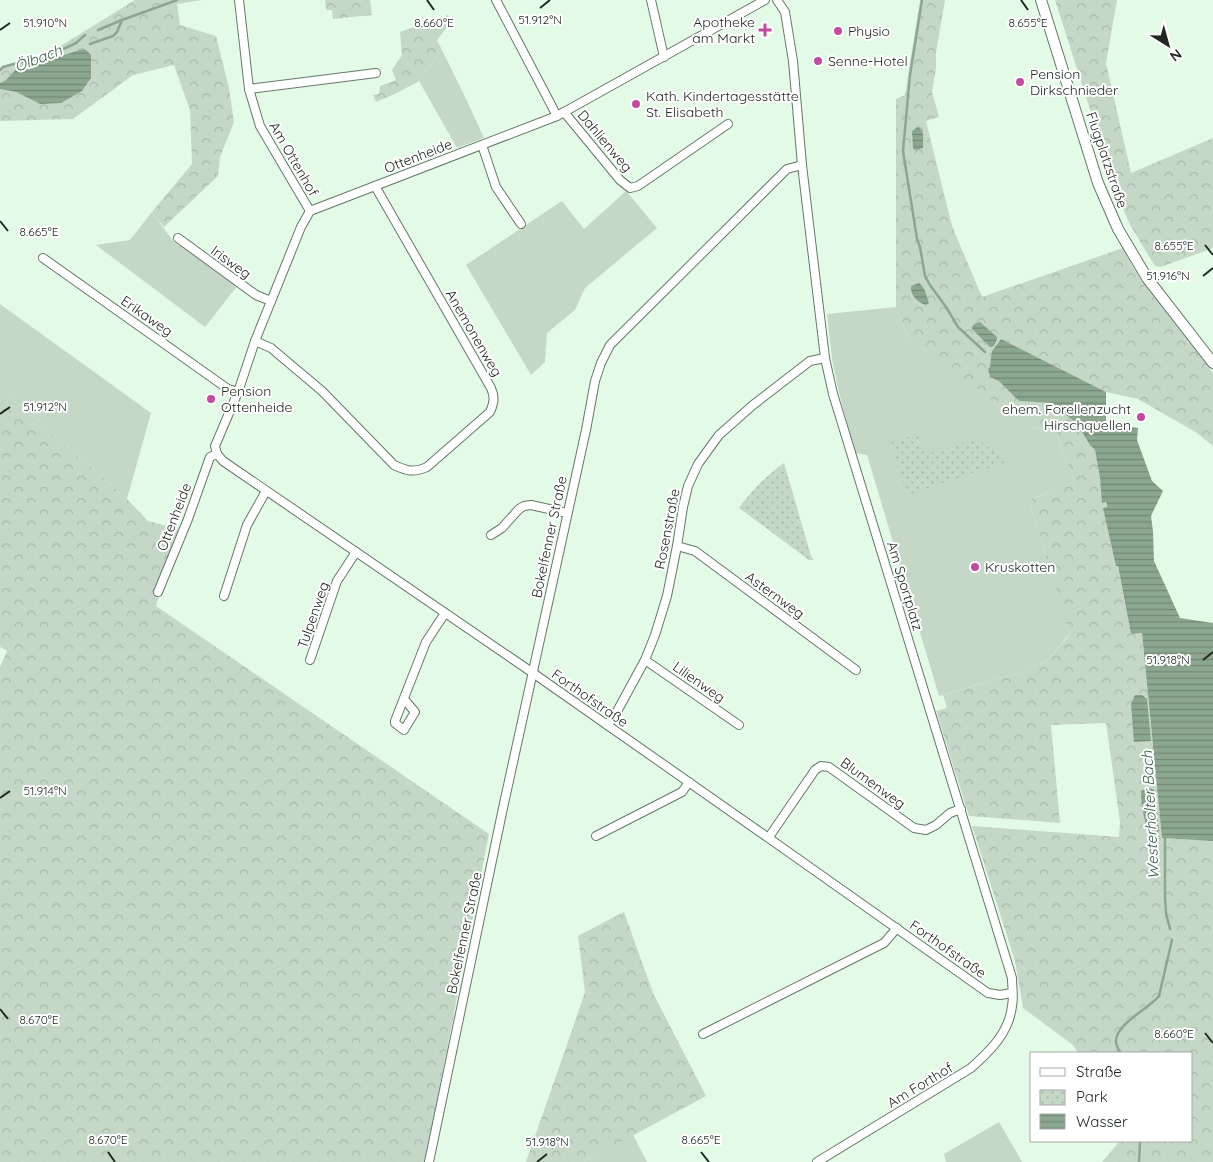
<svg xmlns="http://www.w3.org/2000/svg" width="1213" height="1162" viewBox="0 0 1213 1162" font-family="Quicksand,sans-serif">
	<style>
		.grass { fill: #c5d8c8 }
		.forest { fill: url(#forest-crowns) }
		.park { fill: url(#park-dots) }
		.water { fill: url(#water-rules) }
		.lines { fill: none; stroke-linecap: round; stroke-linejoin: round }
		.stream { stroke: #8ca790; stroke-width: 2.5 }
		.minor-casing { stroke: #647967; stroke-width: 10 }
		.tertiary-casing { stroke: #647967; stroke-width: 12 }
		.minor { stroke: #fff; stroke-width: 8 }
		.tertiary { stroke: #fff; stroke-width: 10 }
		.ticks { fill: none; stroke: #202921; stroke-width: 2 }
		.poi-dot { fill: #c34ba0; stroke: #fff; stroke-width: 2 }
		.labels { text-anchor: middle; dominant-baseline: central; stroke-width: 4; stroke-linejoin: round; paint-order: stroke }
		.poi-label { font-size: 14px; fill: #202921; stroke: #fff; text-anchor: start }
		.street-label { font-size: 14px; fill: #202921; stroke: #fff }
		.water-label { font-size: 15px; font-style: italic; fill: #36633f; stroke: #fff }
		.ticks-label { font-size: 12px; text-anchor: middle; fill: #202921; stroke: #fff; stroke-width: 4; stroke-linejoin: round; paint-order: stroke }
	</style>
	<defs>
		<pattern id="forest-crowns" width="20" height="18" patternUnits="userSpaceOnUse" patternTransform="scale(1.25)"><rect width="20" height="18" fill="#c5d8c8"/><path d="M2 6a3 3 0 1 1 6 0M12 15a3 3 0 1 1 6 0" fill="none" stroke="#a9b9ac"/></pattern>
		<pattern id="park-dots" width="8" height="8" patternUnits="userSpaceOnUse" patternTransform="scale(1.25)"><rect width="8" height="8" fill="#c5d8c8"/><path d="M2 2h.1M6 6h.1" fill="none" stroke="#a9b9ac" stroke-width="1.8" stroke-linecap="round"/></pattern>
		<pattern id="water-rules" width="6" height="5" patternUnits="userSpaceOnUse" patternTransform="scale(1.25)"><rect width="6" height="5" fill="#8ca790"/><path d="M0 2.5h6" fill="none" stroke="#728875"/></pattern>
	</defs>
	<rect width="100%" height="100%" fill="#e3fbe6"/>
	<g class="grass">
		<path d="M442 50 467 101 484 138 457 148 419 81Z"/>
		<path d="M626 191 657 228 585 288 575 310 547 333 545 362 531 375 466 265 562 201 584 229Z"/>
		<path d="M152 212 173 241 178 245 184 247 238 285 205 327 96 245 130 240Z"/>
		<path d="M0 304 151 413 127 499 0 388Z"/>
		<path d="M896 307 909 339 1030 426 1056 433 1075 482 1029 500 1069 634 1050 659 1019 673 939 696 867 455 855 453 839 393 832 359 827 314Z"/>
		<path d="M999 1122 1022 1162H946L944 1154Z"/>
		<path d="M633 1135 647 1162H584Z"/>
	</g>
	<g class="forest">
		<path d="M135 0H202L177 4 180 25 216 36 229 88 234 122 220 157 218 176 164 227 152 212 192 164 190 110 174 65 133 75 73 119 0 121V89L16 92 40 104 83 49 15 70 6 80 0 83V69L54 50Z"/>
		<path d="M325 0H370L372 15 333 19 332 10H326Z"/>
		<path d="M920 0H945L936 53V68L932 92 939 117 926 121 952 226 982 297 1123 248 1131 264 1143 283 1213 373V446L1197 433 1138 399 1106 392 1001 339 992 351 1019 401 1052 403 1077 423 1090 445 1095 450 1131 634 1142 633 1162 838 1213 841V1162H1102L1120 1141H1192V1053H1078L1073 1045 1023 1008 1015 961 972 826 1119 837 1120 822 1106 723 1051 725 1060 823 969 816 936 711 947 708 943 695 1019 673 1050 659 1069 635 1029 500 1075 482 1056 433 1030 426 998 404 909 339 896 307V99L905 95Z"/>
		<path d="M1055 0H1117L1106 63 1131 173 1213 138V248L1161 267 1155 266 1130 225 1117 194Z"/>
		<path d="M448 15 447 27 437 40 442 50 419 81 395 94 376 102 373 95 379 94 380 86 396 80 392 70 402 55 400 32Z"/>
		<path d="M0 388 127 499 148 521 178 529 156 606 489 834 425 1162H0V667L7 651 0 647Z"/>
		<path d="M624 912 653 993 706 1096 584 1162H526L570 1036 585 992 578 936Z"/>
	</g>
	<g class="park">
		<path d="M918 434 926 454 977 439 1010 461 907 495 890 443Z"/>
		<path d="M784 463 811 556 814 560H809L739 508C752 490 766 476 784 463Z"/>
	</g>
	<g class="water">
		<path d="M83 49 86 50 91 55V78L82 91 61 103 40 104 16 92 0 89V83L6 80 15 70Z"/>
		<path d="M918 127C925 130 923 139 923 146V148L916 150 913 149 912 131Z"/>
		<path d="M919 283C926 289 926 295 929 303L926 305C918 303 910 295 911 286Z"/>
		<path d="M980 322 997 337V339L994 346 990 347 972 329C972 324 976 323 980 322Z"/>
		<path d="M1001 339 1106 392V424L1138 428 1137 440 1152 481 1163 491 1151 516 1153 531 1154 561 1180 618 1213 623V841L1162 838 1142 633 1131 634 1118 566H1116L1103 508 1107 507 1106 502 1102 503 1100 478 1095 450 1090 445 1077 424 1052 403 1019 401 999 381 990 377 988 369 990 367 992 351Z"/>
		<path d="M1135 695H1142L1147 699 1151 741 1134 742 1131 704Z"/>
		<path d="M1150 788 1154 790 1155 795 1159 832 1155 834 1149 833C1144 820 1141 805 1141 791L1145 789Z"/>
	</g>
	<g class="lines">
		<g class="stream">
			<path d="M922 0 910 75 903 151 917 239 920 247 925 276 930 285 946 307 958 327 985 352"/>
			<path d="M98 30 122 20"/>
			<path d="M90 44 113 36 117 32 122 20 177 0"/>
			<path d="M0 70 3 67 57 52 76 43 85 35"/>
			<path d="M1165 836V897L1166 913 1170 929"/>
			<path d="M1120 1053C1119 1050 1116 1045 1116 1042 1115 1024 1149 1009 1159 996L1172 940"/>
			<path d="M1139 1162 1140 1141"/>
		</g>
		<defs>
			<g id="minor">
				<path d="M239 0 249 89 260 126 310 211"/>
				<path d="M496 0 557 116"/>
				<path d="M651 0 664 57"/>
				<path d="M765 0 557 116 310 211 301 227 255 341 238 392 215 446 217 454 223 461 533 673 770 839 988 993 1000 995 1012 993"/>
				<path d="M777 0 785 12 793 61 802 165 825 358 833 394 1012 978C1012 987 1014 997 1012 1006 1009 1033 990 1051 971 1068L817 1162"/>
				<path d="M249 89 376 73"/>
				<path d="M564 112 620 180 630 188 638 186 728 124"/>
				<path d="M482 145 496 187 521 224"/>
				<path d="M178 238 256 295 271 301"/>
				<path d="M43 258 228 389 238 392"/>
				<path d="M255 341 271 348 322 391 394 465C407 471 413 473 427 467L490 412C494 403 495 397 491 388L375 186"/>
				<path d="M491 535 502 528 519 509 524 506 531 505 567 513"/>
				<path d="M677 546 695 551 856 670"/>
				<path d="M158 592 188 519 210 457 217 454"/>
				<path d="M224 596 247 525 266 491"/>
				<path d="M310 660 337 581 356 552"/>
				<path d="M645 660 739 725"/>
				<path d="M404 699 415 712 404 730 395 723V721L426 642 445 613"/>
				<path d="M607 725 614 717 645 660 655 635 667 596 677 546 683 507 688 486 698 464 719 435 753 405 810 361 825 358"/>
				<path d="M596 836 682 792 689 782"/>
				<path d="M769 837 815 770 821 766 829 767 914 828 926 830 936 825 950 813 961 809"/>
				<path d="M703 1034 884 943 897 928"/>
				<path d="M429 1162 503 808 586 430 595 381 601 363 610 345 787 169 802 165"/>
			</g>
			<path id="tertiary" d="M1041 0 1098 183 1118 229 1147 278 1213 363"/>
		</defs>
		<use href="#minor" class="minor-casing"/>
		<use href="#tertiary" class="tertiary-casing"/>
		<use href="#minor" class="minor"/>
		<use href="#tertiary" class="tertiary"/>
	</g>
	<path class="ticks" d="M427 0 434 10M1021 0 1028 10M540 8 550 0M0 30 10 23M0 221 8 231M1205 245 1213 255M1203 276 1213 268M0 414 10 407M1203 660 1213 652M0 798 10 791M0 1009 8 1019M1205 1033 1213 1043M108 1152 115 1162M701 1152 709 1162M537 1162 547 1154"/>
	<g class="poi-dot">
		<path d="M762.5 22.5h5v5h5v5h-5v5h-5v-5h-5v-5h5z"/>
		<circle cx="838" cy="31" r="5"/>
		<circle cx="818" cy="61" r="5"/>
		<circle cx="1020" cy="82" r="5"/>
		<circle cx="636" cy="104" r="5"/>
		<circle cx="211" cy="399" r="5"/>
		<circle cx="1141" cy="417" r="5"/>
		<circle cx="975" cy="567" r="5"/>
	</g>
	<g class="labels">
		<g class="poi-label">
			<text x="755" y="22" text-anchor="end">Apotheke<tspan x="755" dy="16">am Markt</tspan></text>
			<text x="848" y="31">Physio</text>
			<text x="828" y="61">Senne-Hotel</text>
			<text x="1030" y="74">Pension<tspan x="1030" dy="16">Dirkschnieder</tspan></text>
			<text x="646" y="96">Kath. Kindertagesstätte<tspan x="646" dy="16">St. Elisabeth</tspan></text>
			<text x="221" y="391">Pension<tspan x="221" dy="16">Ottenheide</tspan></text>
			<text x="1131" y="409" text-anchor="end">ehem. Forellenzucht<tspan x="1131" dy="16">Hirschquellen</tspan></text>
			<text x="985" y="567">Kruskotten</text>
		</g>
		<g class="street-label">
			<text transform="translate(605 141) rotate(50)">Dahlienweg</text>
			<text transform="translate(418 156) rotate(-21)">Ottenheide</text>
			<text transform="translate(294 159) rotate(60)">Am Ottenhof</text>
			<text transform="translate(1107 160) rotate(71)">Flugplatzstraße</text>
			<text transform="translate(231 262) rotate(36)">Irisweg</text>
			<text transform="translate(147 316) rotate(35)">Erikaweg</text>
			<text transform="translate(474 333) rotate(60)">Anemonenweg</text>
			<text transform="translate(174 517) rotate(-69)">Ottenheide</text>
			<text transform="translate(667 529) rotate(-79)">Rosenstraße</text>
			<text transform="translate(549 537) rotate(-78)">Bokelfenner Straße</text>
			<text transform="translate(905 586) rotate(73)">Am Sportplatz</text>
			<text transform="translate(775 595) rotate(36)">Asternweg</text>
			<text transform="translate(313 615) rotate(-71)">Tulpenweg</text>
			<text transform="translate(699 682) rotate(35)">Lilienweg</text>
			<text transform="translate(590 698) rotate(35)">Forthofstraße</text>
			<text transform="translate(873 783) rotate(36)">Blumenweg</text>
			<text transform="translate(464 933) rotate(-78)">Bokelfenner Straße</text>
			<text transform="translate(948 949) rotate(35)">Forthofstraße</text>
			<text transform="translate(920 1085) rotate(-31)">Am Forthof</text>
		</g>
		<g class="water-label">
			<text transform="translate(38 58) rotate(-21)">Ölbach</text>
			<text transform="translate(1150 815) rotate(-93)">Westerholter Bach</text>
		</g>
	</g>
	<g class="ticks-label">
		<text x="540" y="24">51.912°N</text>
		<text x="434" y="27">8.660°E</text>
		<text x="1028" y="27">8.655°E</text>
		<text x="45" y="27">51.910°N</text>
		<text x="39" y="236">8.665°E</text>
		<text x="1174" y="250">8.655°E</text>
		<text x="1168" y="280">51.916°N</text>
		<text x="45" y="411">51.912°N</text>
		<text x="1168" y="664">51.918°N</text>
		<text x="45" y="795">51.914°N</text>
		<text x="39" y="1024">8.670°E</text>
		<text x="1174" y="1038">8.660°E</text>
		<text x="108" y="1144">8.670°E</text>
		<text x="701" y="1144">8.665°E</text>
		<text x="547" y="1146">51.918°N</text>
	</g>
	<rect x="1030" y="1052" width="162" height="90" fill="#ffffff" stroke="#a6a9a6"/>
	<rect x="1040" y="1068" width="25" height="8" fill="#ffffff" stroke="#a6a9a6"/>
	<text x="1076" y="1077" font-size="15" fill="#202921">Straße</text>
	<rect x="1040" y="1090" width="25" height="15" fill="url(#park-dots)" stroke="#a6a9a6"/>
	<text x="1076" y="1102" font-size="15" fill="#202921">Park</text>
	<rect x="1040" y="1114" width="25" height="15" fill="url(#water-rules)" stroke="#a6a9a6"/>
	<text x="1076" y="1127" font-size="15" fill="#202921">Wasser</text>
	<g transform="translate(1168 45) rotate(143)" stroke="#ffffff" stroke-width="4" paint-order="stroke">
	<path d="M0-4L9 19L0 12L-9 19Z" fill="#202921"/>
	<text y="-8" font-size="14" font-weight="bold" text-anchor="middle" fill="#202921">N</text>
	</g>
</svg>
